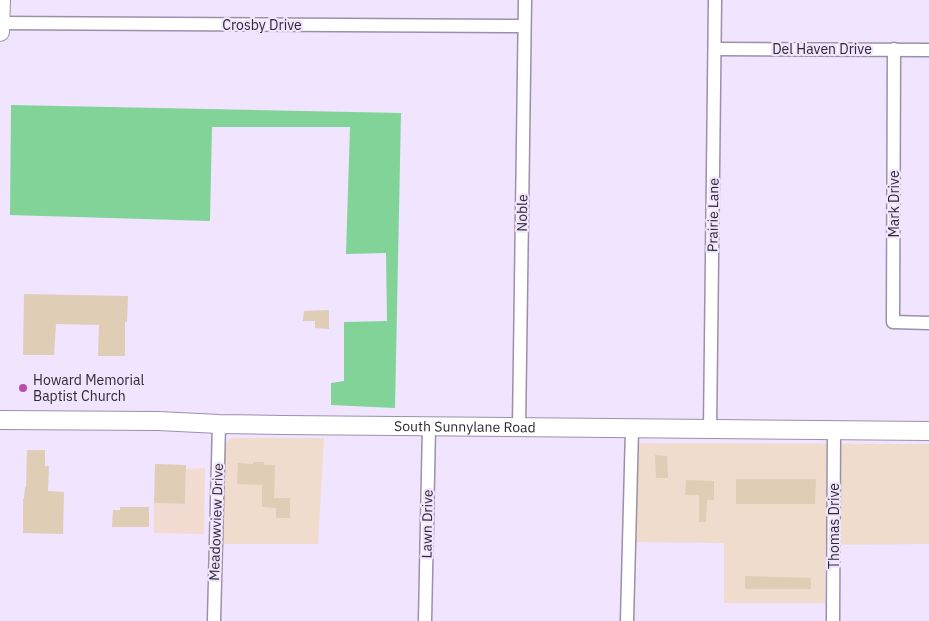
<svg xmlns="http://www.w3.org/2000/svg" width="929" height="621" viewBox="0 0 929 621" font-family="'IBM Plex Sans',sans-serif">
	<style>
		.commercial { fill: #efdccd }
		.industrial { fill: #f2dbd0 }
		.green { fill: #82d398 }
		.building { fill: #e0cdb5 }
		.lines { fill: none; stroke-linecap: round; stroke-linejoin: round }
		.minor-casing { stroke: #9c90a9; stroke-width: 15 }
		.secondary-casing { stroke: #9c90a9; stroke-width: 20 }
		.minor { stroke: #fff; stroke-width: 12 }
		.secondary { stroke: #fff; stroke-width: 18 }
		.poi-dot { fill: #bc4caa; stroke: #f1e4ff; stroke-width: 2 }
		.labels { text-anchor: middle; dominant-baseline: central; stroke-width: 4.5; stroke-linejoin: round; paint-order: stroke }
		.street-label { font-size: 14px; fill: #2d2832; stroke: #f1e4ff }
		.poi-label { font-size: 14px; fill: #2d2832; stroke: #f1e4ff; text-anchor: start }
	</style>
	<rect width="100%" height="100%" fill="#f1e4ff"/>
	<g class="commercial">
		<path d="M231 438H324L318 544H221L225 449 227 442Z"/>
		<path d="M636 443 929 444V544L825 545V603H724V543L636 542Z"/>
	</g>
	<path class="industrial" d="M205 468 204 534 154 533V503L185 504 186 469Z"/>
	<path class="green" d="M11 105 401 113 395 408 331 405V383L344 381V322L387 321 386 253 346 254 350 127H212L210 221 10 215Z"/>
	<g class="building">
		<path d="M24 294 128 296 127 322H125V356H98L99 325 56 324 54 355H23Z"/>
		<path d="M329 310V329L315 328V321H303L304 311Z"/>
		<path d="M27 450H45V466H49L48 491 64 492 63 534 23 533V499H24L25 487H26Z"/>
		<path d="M655 455 667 456 668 478H656Z"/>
		<path d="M253 462H264V465H275L274 498H290V518H276V508L262 507V485L237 484 238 463 253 464Z"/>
		<path d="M155 464 186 465 185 504 154 503Z"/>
		<path d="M736 479H816L815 504H736Z"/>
		<path d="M686 480 714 481V500H707L706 522H699V495H685Z"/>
		<path d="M120 507H149V527H112L113 510H120Z"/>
		<path d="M745 576 811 578V589H745Z"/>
	</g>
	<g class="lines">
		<defs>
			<g id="minor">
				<path d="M0 23 524 26"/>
				<path d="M715 49 929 50"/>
				<path d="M894 49 893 322 929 323"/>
				<path d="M519 427 525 0"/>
				<path d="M710 430 715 0"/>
				<path d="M214 621 219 424"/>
				<path d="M425 621 429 426"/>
				<path d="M627 621 632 429"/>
				<path d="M833 621 834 430"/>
			</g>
			<g id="secondary">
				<path d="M0 32 1 0"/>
				<path id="s1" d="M0 420 158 421 219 424 283 425 929 431"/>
			</g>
		</defs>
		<use href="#minor" class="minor-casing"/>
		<use href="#secondary" class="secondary-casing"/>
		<use href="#minor" class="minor"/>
		<use href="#secondary" class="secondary"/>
	</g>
	<circle class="poi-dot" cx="23" cy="388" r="5"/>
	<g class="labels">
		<g class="street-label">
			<text x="262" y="25">Crosby Drive</text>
			<text x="822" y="49">Del Haven Drive</text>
			<text transform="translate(894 204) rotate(-90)">Mark Drive</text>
			<text transform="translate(522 213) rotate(-89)">Noble</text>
			<text transform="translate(713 215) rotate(-89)">Prairie Lane</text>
			<text stroke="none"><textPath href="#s1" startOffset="465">South Sunnylane Road</textPath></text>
			<text transform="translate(216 522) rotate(-88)">Meadowview Drive</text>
			<text transform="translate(427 524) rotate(-89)">Lawn Drive</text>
			<text transform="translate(834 526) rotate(-90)">Thomas Drive</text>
		</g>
		<g class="poi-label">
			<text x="33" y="380">Howard Memorial<tspan x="33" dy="16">Baptist Church</tspan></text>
		</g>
	</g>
</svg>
